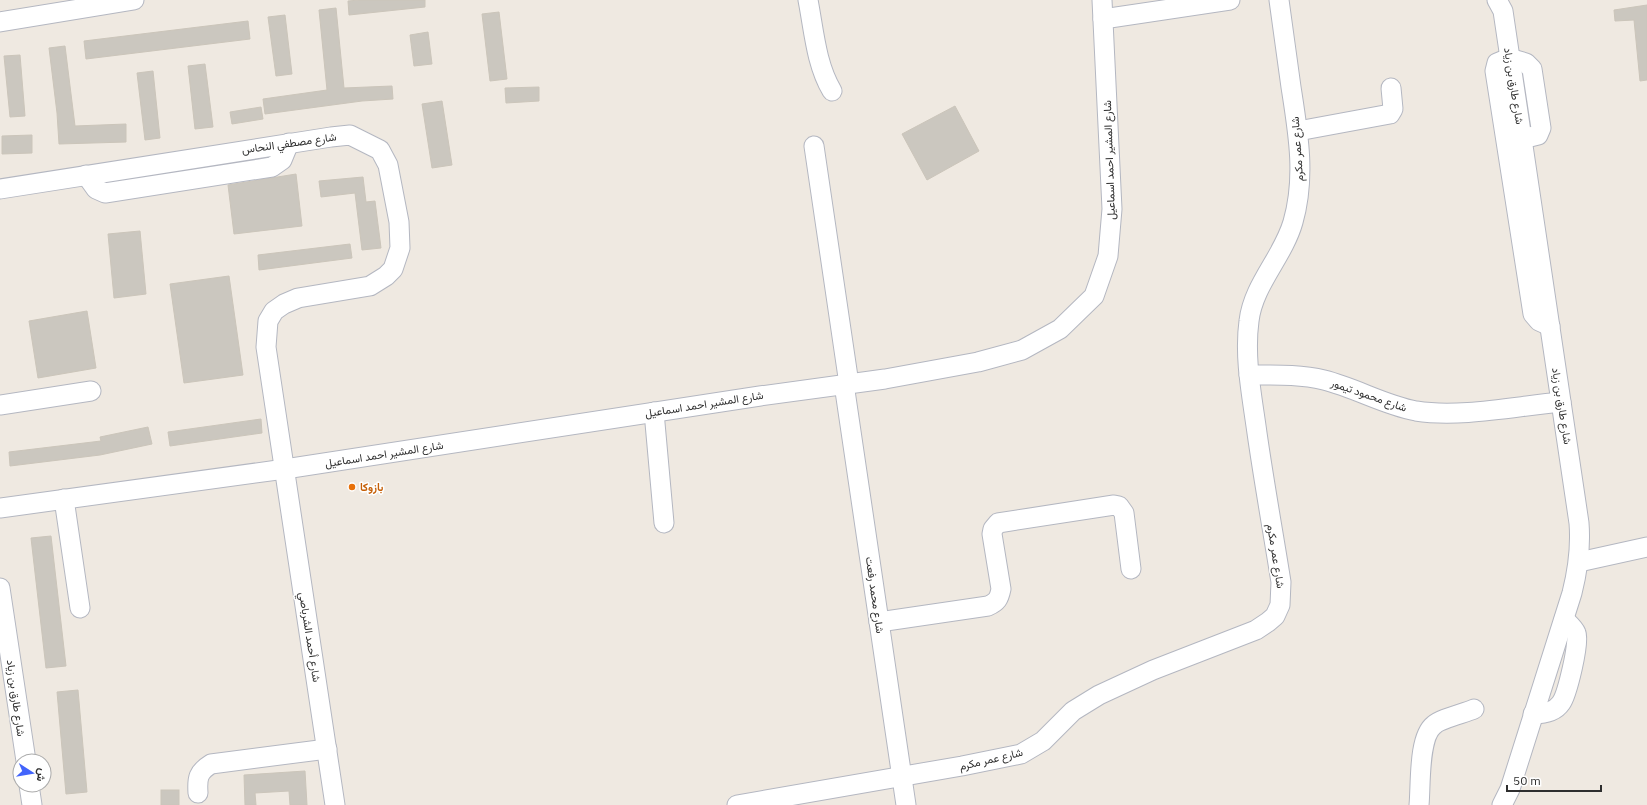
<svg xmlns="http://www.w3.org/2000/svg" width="1647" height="805" viewBox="0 0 1647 805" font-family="'IBM Plex Sans',Vazirmatn,sans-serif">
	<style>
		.building { fill: #cbc7bf; stroke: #cbc5ba }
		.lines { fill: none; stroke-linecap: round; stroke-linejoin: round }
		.minor-casing { stroke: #b4b7c1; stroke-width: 21 }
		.minor { stroke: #fff; stroke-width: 19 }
		.food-dot { fill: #e8710a; stroke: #fff; stroke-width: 1.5 }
		.labels { text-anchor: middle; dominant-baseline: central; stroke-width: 3; stroke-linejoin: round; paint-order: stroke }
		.street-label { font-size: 11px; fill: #2e2e2e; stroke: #fff }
		.food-label { font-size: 11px; font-weight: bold; fill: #c56008; stroke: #fff; text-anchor: start }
	</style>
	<rect width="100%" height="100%" fill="#efe9e1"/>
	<g class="building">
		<path d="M359 0H425V7L349 15 348 1Z"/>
		<path d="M1647 5V80L1640 81 1634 20 1615 21 1614 10Z"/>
		<path d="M336 8 344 88 392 86 393 99 362 101 265 114 263 99 327 90 319 10Z"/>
		<path d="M499 12 507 79 490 81 482 14Z"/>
		<path d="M285 15 292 74 276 76 268 17Z"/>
		<path d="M248 21 250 39 86 59 84 41Z"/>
		<path d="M428 32 432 64 414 66 410 35Z"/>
		<path d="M65 46 75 126 126 124V142L59 144 57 113 49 48Z"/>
		<path d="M20 55 25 116 10 117 4 56Z"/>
		<path d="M205 64 213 127 195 129 188 66Z"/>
		<path d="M153 71 160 138 145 140 137 73Z"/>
		<path d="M539 87V101L506 103 505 88Z"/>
		<path d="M442 101 452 165 432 168 422 104Z"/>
		<path d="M955 106 979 151 927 180 902 134Z"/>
		<path d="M261 107 263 119 232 124 230 112Z"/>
		<path d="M32 135V153L2 154V136Z"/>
		<path d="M296 174 302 226 234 234 228 185Z"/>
		<path d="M363 177 366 202 375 201 381 248 362 250 355 193 321 197 319 181Z"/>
		<path d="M140 231 146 294 114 298 108 234Z"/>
		<path d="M350 244 352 258 259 270 258 255Z"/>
		<path d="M229 276 243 375 184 383 170 284Z"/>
		<path d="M87 311 96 368 38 378 29 321Z"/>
		<path d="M261 419 262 433 170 446 168 432Z"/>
		<path d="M148 427 152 444 100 455 10 466 9 452 101 441 100 437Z"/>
		<path d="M51 536 66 666 46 668 31 538Z"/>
		<path d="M78 690 87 792 66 794 57 692Z"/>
		<path d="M305 771 307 805H290L289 791 255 793 256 805H245L244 775Z"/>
		<rect x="161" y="790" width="18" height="15"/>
	</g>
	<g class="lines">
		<defs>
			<g id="minor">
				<path d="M808 0C814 31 816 64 832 91"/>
				<path d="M1497 0 1503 11 1579 523C1581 548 1578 569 1572 593L1510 789 1502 805"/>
				<path d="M1103 19 1230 0"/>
				<path d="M0 22 134 0"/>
				<path d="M1298 131 1390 114 1393 109 1391 88"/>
				<path d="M1522 139 1538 135 1541 128 1532 69 1526 63 1509 58 1497 63 1495 71 1533 314 1539 321 1550 326"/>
				<path d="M814 146 849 384"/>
				<path d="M86 175 96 189 105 193 272 167 282 160 289 143"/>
				<path d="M0 189 331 137 350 135 380 150 388 165 399 222 400 248 393 269 386 276 370 286 298 298 284 304 274 311 268 321 266 347 335 805"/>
				<path d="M1249 375C1274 375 1300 374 1324 380 1356 388 1384 405 1416 411 1461 418 1516 406 1561 402"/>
				<path d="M844 384 906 805"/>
				<path d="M0 405 91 391"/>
				<path d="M654 412 664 523"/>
				<path d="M64 499 80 608"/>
				<path d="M0 508 285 469 760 396 885 379 978 362 1022 350 1060 329 1094 296 1108 256 1112 209 1102 0"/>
				<path d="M1579 562 1647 547"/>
				<path d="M0 588 26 761"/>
				<path d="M879 622 988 606C997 602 999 599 1001 589L992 534 993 529 998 523 1114 505 1119 506 1124 513 1131 569"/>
				<path d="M1533 714C1543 714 1555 712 1561 703 1567 695 1580 642 1576 633 1574 628 1568 623 1564 619"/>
				<path d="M29 785 32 805"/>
				<path d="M198 793C197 778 198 772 211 764L327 749"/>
				<path d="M737 805 962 766 1021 754 1043 741 1073 711 1099 695 1153 670 1256 630 1268 622 1275 616 1280 605 1281 582C1273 532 1264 482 1257 433 1252 396 1244 358 1249 321 1253 285 1283 257 1293 222 1306 177 1298 132 1291 87 1287 58 1283 29 1279 0"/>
				<path d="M1419 805C1421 786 1418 737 1434 725 1440 719 1465 713 1474 709"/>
			</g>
		</defs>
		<use href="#minor" class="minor-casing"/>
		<use href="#minor" class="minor"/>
	</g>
	<circle class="food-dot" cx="352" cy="487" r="4"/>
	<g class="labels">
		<g class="street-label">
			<text transform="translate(1514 86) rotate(81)">شارع طارق بن زياد</text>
			<text transform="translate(289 143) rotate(-8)">شارع مصطفي النحاس</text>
			<text transform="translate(1297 149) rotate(-94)">شارع عمر مكرم</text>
			<text transform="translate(1109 160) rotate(-92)">شارع المشير احمد اسماعيل</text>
			<text transform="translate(1369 395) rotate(19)">شارع محمود تيمور</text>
			<text transform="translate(704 404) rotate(-9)">شارع المشير احمد اسماعيل</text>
			<text transform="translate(1562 406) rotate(81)">شارع طارق بن زياد</text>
			<text transform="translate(384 454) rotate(-9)">شارع المشير احمد اسماعيل</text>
			<text transform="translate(1276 556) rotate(81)">شارع عمر مكرم</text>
			<text transform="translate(875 595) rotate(82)">شارع محمد رفعت</text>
			<text transform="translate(310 637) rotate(81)">شارع أحمد الشرباصي</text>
			<text transform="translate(16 698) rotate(82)">شارع طارق بن زياد</text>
			<text transform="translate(991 759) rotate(-13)">شارع عمر مكرم</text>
		</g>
		<g class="food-label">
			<text x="360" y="487">بازوكا</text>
		</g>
	</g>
	<g transform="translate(32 773) rotate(102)"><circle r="19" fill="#ffffff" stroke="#ababab"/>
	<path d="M0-3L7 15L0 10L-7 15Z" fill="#4264fb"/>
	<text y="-6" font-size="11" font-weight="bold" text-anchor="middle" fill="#2e2e2e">ش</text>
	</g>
	<path d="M1507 785v6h94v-6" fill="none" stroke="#2e2e2e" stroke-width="2"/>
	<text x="1513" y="785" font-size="12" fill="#2e2e2e" stroke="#ffffff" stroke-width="3" paint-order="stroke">50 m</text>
</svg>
